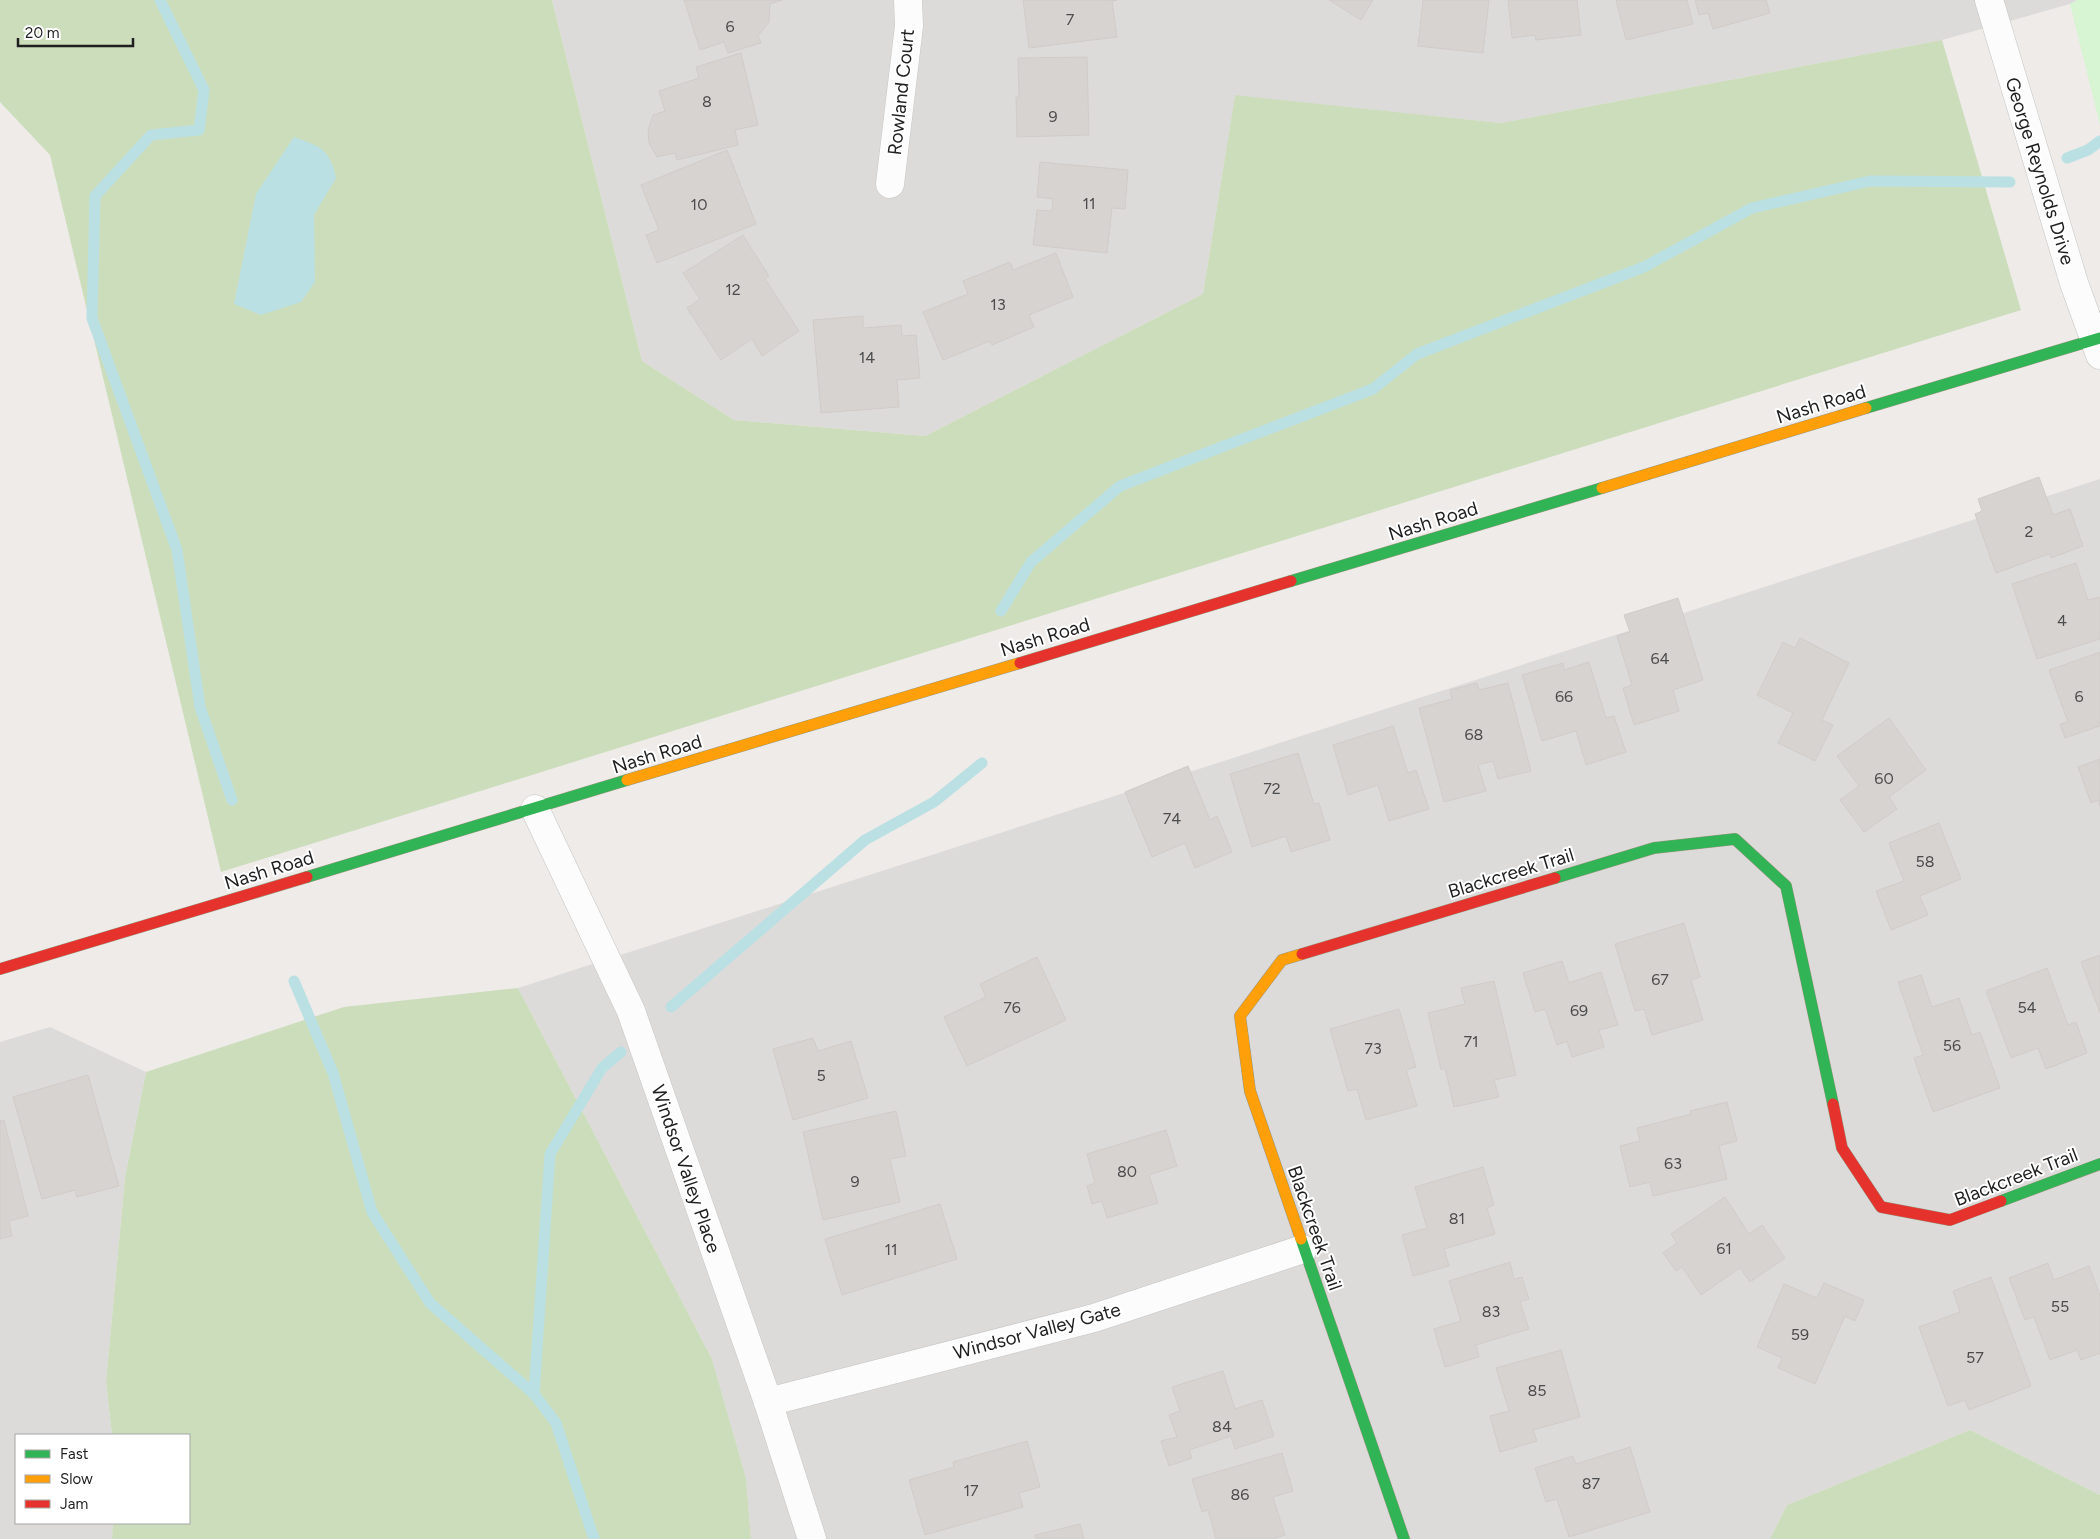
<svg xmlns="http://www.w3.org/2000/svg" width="2100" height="1539" viewBox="0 0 2100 1539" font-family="Figtree,sans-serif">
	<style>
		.residential { fill: #dddbda }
		.forest { fill: #ccddbc }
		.park { fill: #d7f5d2 }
		.water { fill: #bae0e3 }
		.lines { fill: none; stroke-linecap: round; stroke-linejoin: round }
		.stream { stroke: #bae0e3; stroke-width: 11 }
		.building { fill: #d6d3d1; stroke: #d1ccc9 }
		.street-casing { stroke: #c6c5c4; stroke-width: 29 }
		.fast-casing { stroke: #99977f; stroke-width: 12 }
		.slow-casing { stroke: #99977f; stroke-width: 12 }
		.jam-casing { stroke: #99977f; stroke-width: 12 }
		.street { stroke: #fcfcfc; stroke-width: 28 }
		.fast { stroke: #30b455; stroke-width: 11 }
		.slow { stroke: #ff9f0a; stroke-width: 11 }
		.jam { stroke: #e5322d; stroke-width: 11 }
		.labels { text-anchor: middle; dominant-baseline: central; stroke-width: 4; stroke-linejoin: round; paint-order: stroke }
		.number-label { font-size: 16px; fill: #4d4c4c }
		.street-label { font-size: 19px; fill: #1f1f1f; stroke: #fff }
	</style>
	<rect width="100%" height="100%" fill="#eeebe8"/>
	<g class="residential">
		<path d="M552 0H2077L2070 4 1942 40 1501 123 1235 96 1203 294 925 436 734 420 642 361Z"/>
		<path d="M2100 479V1495L1970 1430 1787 1505 1770 1539H751L746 1478 712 1359 518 988Z"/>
		<path d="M50 1027 146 1072 125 1177 106 1382 112 1435H16V1523H113L112 1539H0V1042Z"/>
	</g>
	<g class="forest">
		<path d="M0 0H552L642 361 734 420 925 436 1203 294 1235 95 1501 123 1942 40 2021 310 221 872 50 155 0 102Z"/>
		<path d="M518 988 712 1359 746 1478 751 1539H112L113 1523H189V1435H112L106 1382 125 1177 146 1072 344 1007Z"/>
		<path d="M1970 1430 2100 1495V1539H1770L1787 1505Z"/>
	</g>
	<path class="park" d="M2077 0H2100V125L2070 4Z"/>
	<path class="water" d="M294 137C320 146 330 149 336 178L314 215 315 282 301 302 261 315 234 304 256 194Z"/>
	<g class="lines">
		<g class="stream">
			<path d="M160 0 204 90 199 130 151 135 95 196 92 318 177 550 200 707 232 800"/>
			<path d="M2067 158 2088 150 2100 141"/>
			<path d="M1001 611 1031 562 1120 486 1373 389 1417 354 1644 267 1752 208 1870 181 2010 182"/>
			<path d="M294 981 333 1073 372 1212 430 1303 534 1394 556 1423 594 1539"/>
			<path d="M671 1007 865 840 934 802 982 763"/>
			<path d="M534 1394 550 1154 602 1068 621 1052"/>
		</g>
	</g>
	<g class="building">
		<path d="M684 0H782L770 4 769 22 758 36 761 43 728 53 724 42 700 50Z"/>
		<path d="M1023 0H1117L1112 1 1117 37 1029 48Z"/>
		<path d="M1329 0H1373L1361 20Z"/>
		<path d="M1423 0H1489L1483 53 1418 46Z"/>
		<path d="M1508 0H1577L1581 35 1536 40 1535 35 1512 38Z"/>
		<path d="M1616 0H1687L1693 24 1626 40Z"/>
		<path d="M1695 0H1766L1770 13 1713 29 1708 13 1699 15Z"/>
		<path d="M741 53 758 125 735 130 738 145 677 160 675 153 657 157 649 143 648 130 653 115 665 111 659 91 699 78 696 67Z"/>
		<path d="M1087 57 1089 135 1017 137 1016 97H1019L1018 58Z"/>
		<path d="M727 150 756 224 657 263 646 235 659 230 641 185Z"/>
		<path d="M1040 162 1128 170 1125 209 1112 208 1107 253 1033 245 1037 210 1052 211 1053 199 1037 197Z"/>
		<path d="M743 235 769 276 765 279 799 331 762 356 752 339 721 360 687 308 700 299 683 273Z"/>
		<path d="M1056 253 1073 297 1029 315 1034 327 992 345 990 341 943 360 923 312 968 294 963 281 1010 262 1013 270Z"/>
		<path d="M863 316V328L901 325 902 336 916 335 920 378 897 380 899 407 821 413 813 320Z"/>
		<path d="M2039 477 2053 515 2070 509 2083 546 2051 558 2049 554 1996 573 1975 514 1982 511 1978 499Z"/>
		<path d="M2076 563 2088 600 2100 597V639L2037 659 2012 584Z"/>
		<path d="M1678 598 1703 680 1673 690 1679 711 1634 725 1623 688 1632 685 1617 636 1630 632 1624 615Z"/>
		<path d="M1800 638 1849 663 1822 720 1833 725 1815 761 1778 743 1793 713 1757 695 1783 642 1795 648Z"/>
		<path d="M2100 652V726L2065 738 2060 724 2068 722 2049 670Z"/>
		<path d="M1589 662 1606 718 1614 716 1626 752 1586 765 1576 731 1542 741 1522 675 1563 663 1564 670Z"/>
		<path d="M1477 683 1479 690 1508 683 1531 771 1498 779 1493 761 1478 765 1486 791 1444 802 1419 708 1452 699 1450 690Z"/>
		<path d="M1889 718 1926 770 1889 797 1897 809 1864 832 1840 800 1859 786 1837 756Z"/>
		<path d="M1393 726 1408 773 1416 770 1429 809 1389 821 1378 785 1348 795 1333 745Z"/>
		<path d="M1298 753 1314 804 1319 803 1330 840 1291 852 1286 836 1252 847 1230 774Z"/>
		<path d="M2100 759V806L2098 800 2091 803 2078 767Z"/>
		<path d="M1188 766 1210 820 1217 816 1232 852 1195 868 1185 843 1152 857 1125 792Z"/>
		<path d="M1939 823 1961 879 1920 896 1928 915 1891 930 1876 891 1904 881 1889 843Z"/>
		<path d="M1684 923 1700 977 1691 980 1703 1020 1652 1035 1644 1009 1635 1011 1615 944Z"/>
		<path d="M2100 955V1013L2081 962Z"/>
		<path d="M1037 957 1066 1020 967 1066 944 1017 986 997 980 984Z"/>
		<path d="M1562 961 1569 983 1601 972 1618 1025 1599 1030 1604 1047 1572 1057 1567 1041 1557 1045 1545 1009 1535 1012 1523 973Z"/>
		<path d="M2047 968 2068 1025 2076 1022 2087 1053 2046 1069 2038 1048 2011 1058 1986 991Z"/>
		<path d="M1921 975 1932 1007 1959 998 1972 1035 1980 1032 2000 1088 1933 1112 1914 1058 1923 1055 1898 982Z"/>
		<path d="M1494 981 1516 1075 1494 1080 1499 1097 1454 1107 1445 1068 1441 1070 1428 1013 1465 1004 1461 988Z"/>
		<path d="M1399 1009 1416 1067 1406 1070 1417 1106 1366 1120 1357 1089 1348 1091 1330 1029Z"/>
		<path d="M813 1038 818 1051 851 1041 868 1098 793 1120 773 1049Z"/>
		<path d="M88 1075 119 1186 77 1197 75 1190 42 1199 13 1097Z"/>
		<path d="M1727 1102 1737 1141 1719 1146 1727 1179 1653 1196 1650 1182 1630 1187 1620 1146 1640 1141 1637 1128 1691 1114 1690 1111Z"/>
		<path d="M896 1111 906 1156 890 1159 900 1202 823 1220 803 1132Z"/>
		<path d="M4 1120 28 1216 9 1221 12 1236 0 1239V1121Z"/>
		<path d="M1166 1130 1177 1166 1149 1175 1158 1203 1107 1218 1102 1201 1092 1204 1087 1186 1095 1183 1087 1154Z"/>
		<path d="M1483 1167 1494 1205 1487 1208 1495 1234 1444 1249 1449 1266 1413 1276 1402 1235 1427 1228 1415 1187Z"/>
		<path d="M1725 1197 1749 1234 1762 1225 1785 1258 1750 1282 1740 1268 1701 1295 1682 1267 1676 1271 1663 1253 1677 1243 1671 1234Z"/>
		<path d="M940 1204 957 1259 842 1295 825 1239Z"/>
		<path d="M1510 1262 1514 1279 1522 1277 1529 1299 1520 1302 1529 1329 1476 1345 1479 1357 1445 1367 1434 1329 1461 1321 1449 1281Z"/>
		<path d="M2048 1263 2054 1280 2089 1266 2100 1295V1353L2081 1360 2077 1350 2050 1360 2034 1317 2025 1320 2009 1278Z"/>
		<path d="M1991 1277 2031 1386 1969 1410 1965 1400 1948 1406 1919 1327 1960 1312 1953 1291Z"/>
		<path d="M1824 1283 1864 1300 1855 1321 1845 1316 1815 1384 1778 1368 1782 1358 1757 1347 1784 1284 1817 1298Z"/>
		<path d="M1561 1350 1580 1417 1533 1430 1537 1441 1500 1452 1490 1416 1509 1411 1496 1368Z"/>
		<path d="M1223 1371 1235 1409 1262 1400 1274 1436 1235 1449 1231 1436 1189 1450 1192 1458 1169 1466 1161 1441 1177 1437 1169 1415 1180 1411 1172 1387Z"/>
		<path d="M1027 1441 1040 1487 1019 1493 1023 1507 925 1535 909 1480 954 1467 953 1462Z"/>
		<path d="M1630 1447 1650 1512 1569 1537 1557 1499 1546 1502 1535 1468 1573 1456 1576 1464Z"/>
		<path d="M1282 1453 1293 1491 1273 1497 1285 1535 1273 1539H1216L1208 1510 1202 1512 1192 1479Z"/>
		<path d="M1080 1524 1084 1539H1036L1035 1535Z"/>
	</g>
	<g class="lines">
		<defs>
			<g id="street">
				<path d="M1989 0 2074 283 2100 355"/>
				<path d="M890 184 909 26 908 0"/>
				<path d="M535 809 631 1011 768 1402 812 1539"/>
				<path d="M768 1402 1094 1318 1303 1249"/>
			</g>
			<g id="fast">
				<path d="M1866 408 2100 338"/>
				<path d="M1291 581 1602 488"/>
				<path d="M307 877 627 780"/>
				<path d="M1555 878 1654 848 1735 839 1786 886 1833 1104"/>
				<path d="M2001 1201 2100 1164"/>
				<path d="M1301 1239 1404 1539"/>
			</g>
			<g id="slow">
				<path d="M1602 488 1866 408"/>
				<path d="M627 780 1020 663"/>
				<path d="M1301 1239 1250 1091 1240 1016 1282 960 1302 954"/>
			</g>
			<g id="jam">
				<path d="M1020 663 1291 581"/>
				<path d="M1302 954 1555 878"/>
				<path d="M0 969 307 877"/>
				<path d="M1833 1104 1842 1148 1881 1207 1950 1220 2001 1201"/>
			</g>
		</defs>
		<use href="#street" class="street-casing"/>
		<use href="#fast" class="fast-casing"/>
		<use href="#slow" class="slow-casing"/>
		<use href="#jam" class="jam-casing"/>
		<use href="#street" class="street"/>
		<use href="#fast" class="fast"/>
		<use href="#slow" class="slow"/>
		<use href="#jam" class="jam"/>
	</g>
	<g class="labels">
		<g class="number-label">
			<text x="1070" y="19">7</text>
			<text x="730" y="26">6</text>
			<text x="707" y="101">8</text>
			<text x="1053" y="116">9</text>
			<text x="1089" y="203">11</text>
			<text x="699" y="204">10</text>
			<text x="733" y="289">12</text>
			<text x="998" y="304">13</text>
			<text x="867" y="357">14</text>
			<text x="2029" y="531">2</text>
			<text x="2062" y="620">4</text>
			<text x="1660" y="658">64</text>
			<text x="1564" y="696">66</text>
			<text x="2079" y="696">6</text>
			<text x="1474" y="734">68</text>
			<text x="1884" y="778">60</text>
			<text x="1272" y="788">72</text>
			<text x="1172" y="818">74</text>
			<text x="1925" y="861">58</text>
			<text x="1660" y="979">67</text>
			<text x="1012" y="1007">76</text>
			<text x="2027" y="1007">54</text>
			<text x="1579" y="1010">69</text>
			<text x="1471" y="1041">71</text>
			<text x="1952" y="1045">56</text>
			<text x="1373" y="1048">73</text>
			<text x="821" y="1075">5</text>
			<text x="1673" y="1163">63</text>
			<text x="1127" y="1171">80</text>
			<text x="855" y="1181">9</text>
			<text x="1457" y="1218">81</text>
			<text x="1724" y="1248">61</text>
			<text x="891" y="1249">11</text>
			<text x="2060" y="1306">55</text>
			<text x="1491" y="1311">83</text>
			<text x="1800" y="1334">59</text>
			<text x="1975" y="1357">57</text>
			<text x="1537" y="1390">85</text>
			<text x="1222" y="1426">84</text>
			<text x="1591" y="1483">87</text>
			<text x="971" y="1490">17</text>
			<text x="1240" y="1494">86</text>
		</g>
		<g class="street-label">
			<text transform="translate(901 92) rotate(-84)">Rowland Court</text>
			<text transform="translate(2040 171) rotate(73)">George Reynolds Drive</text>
			<text transform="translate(1821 404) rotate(-17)">Nash Road</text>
			<text transform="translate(1433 521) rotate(-17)">Nash Road</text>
			<text transform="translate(1045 637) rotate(-17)">Nash Road</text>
			<text transform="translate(657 754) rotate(-17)">Nash Road</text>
			<text transform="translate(269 870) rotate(-17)">Nash Road</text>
			<text transform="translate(1511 873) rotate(-17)">Blackcreek Trail</text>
			<text transform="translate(686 1169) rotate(71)">Windsor Valley Place</text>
			<text transform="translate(2016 1177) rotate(-21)">Blackcreek Trail</text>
			<text transform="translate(1315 1228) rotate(71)">Blackcreek Trail</text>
			<text transform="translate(1037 1331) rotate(-15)">Windsor Valley Gate</text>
		</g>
	</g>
	<rect x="15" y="1434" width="175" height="90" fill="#ffffff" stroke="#a5a5a5"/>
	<rect x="25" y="1450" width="25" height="8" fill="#30b455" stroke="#a5a5a5"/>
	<text x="60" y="1459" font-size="15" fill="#1f1f1f">Fast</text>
	<rect x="25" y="1475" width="25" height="8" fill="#ff9f0a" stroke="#a5a5a5"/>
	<text x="60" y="1484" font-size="15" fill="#1f1f1f">Slow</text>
	<rect x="25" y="1500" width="25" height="8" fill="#e5322d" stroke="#a5a5a5"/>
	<text x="60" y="1509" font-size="15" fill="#1f1f1f">Jam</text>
	<path d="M18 38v8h115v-8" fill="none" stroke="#1f1f1f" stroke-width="2.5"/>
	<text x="25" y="38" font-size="15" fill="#1f1f1f" stroke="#ffffff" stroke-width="4" paint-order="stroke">20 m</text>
</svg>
